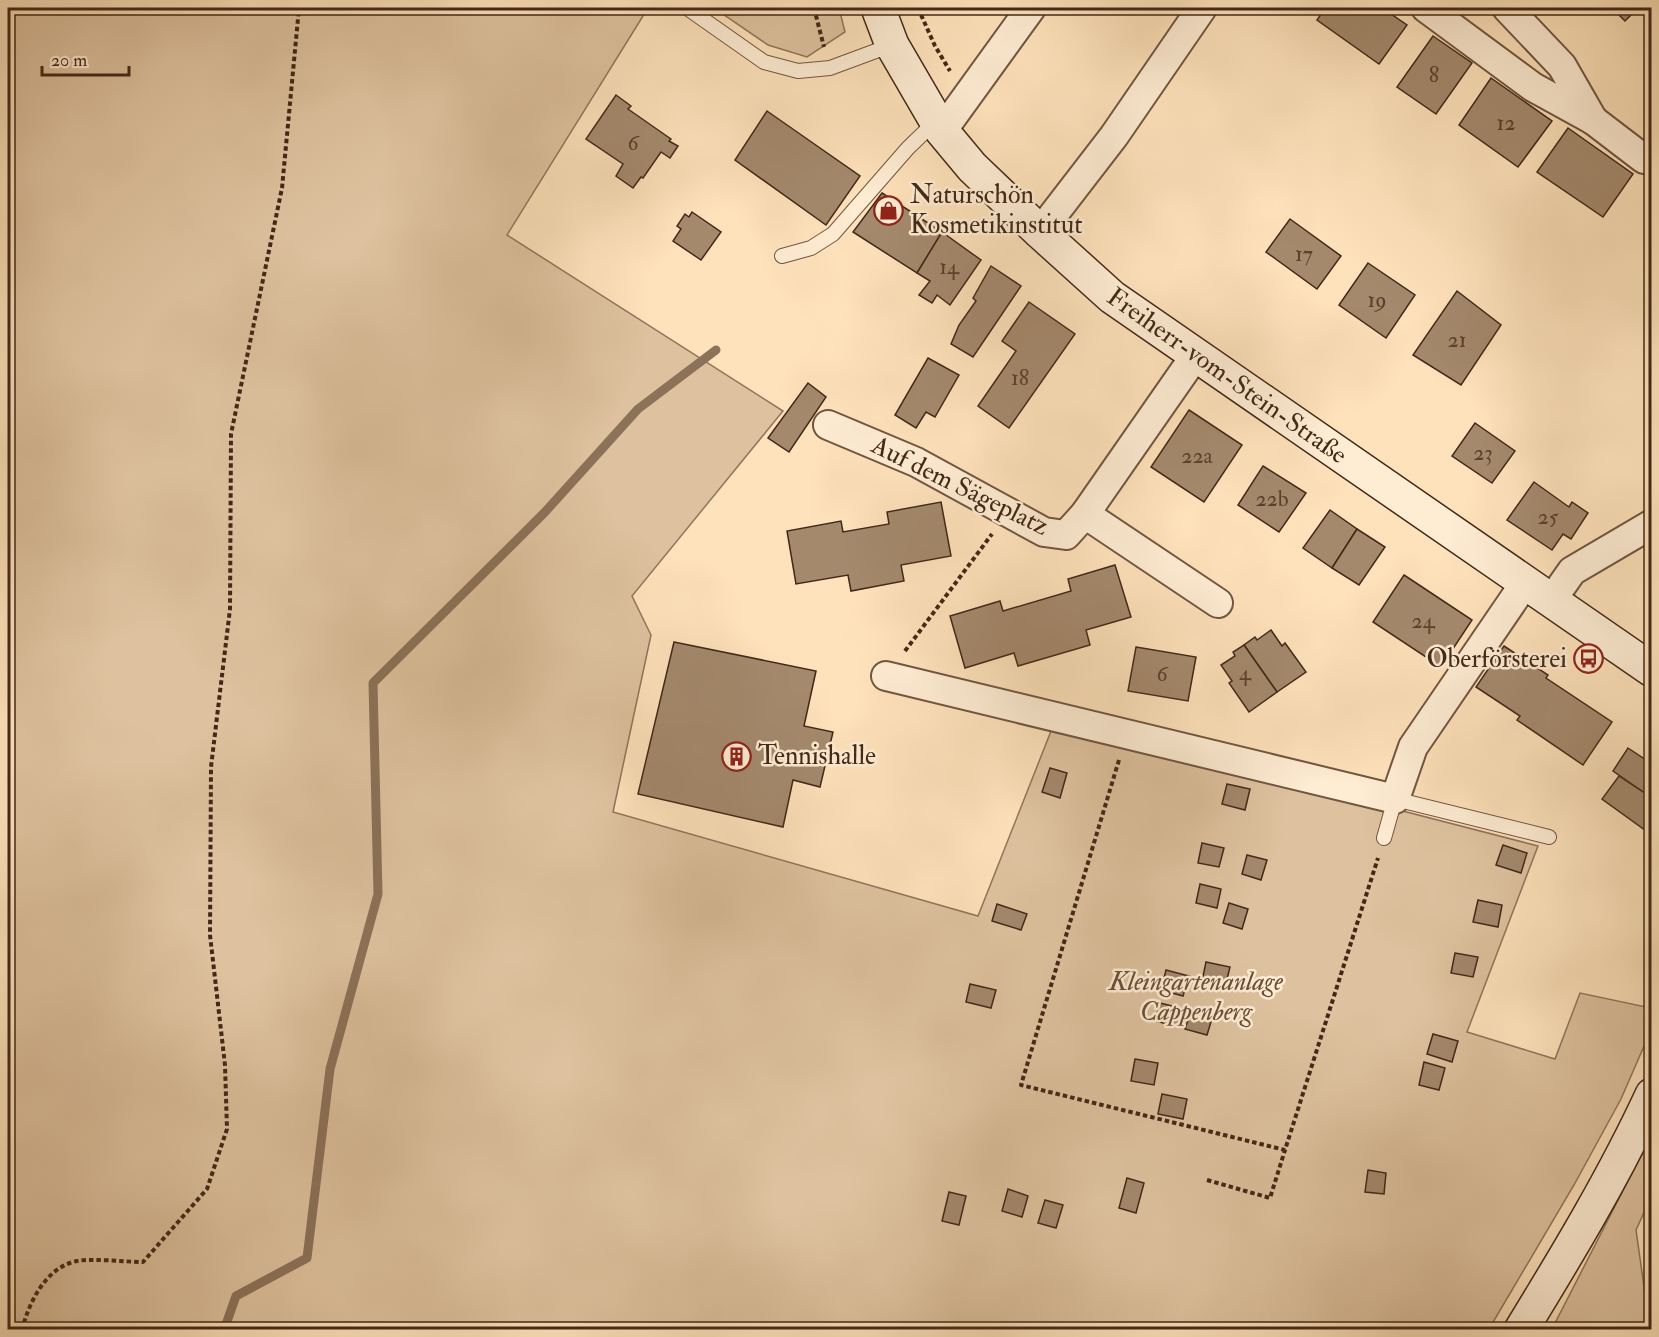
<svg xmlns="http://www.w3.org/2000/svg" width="1659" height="1337" viewBox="0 0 1659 1337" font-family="'IM FELL Double Pica',serif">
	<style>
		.green { fill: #dec29f; stroke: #90755c; stroke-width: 1.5 }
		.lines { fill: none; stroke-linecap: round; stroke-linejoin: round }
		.stream { stroke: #8c7259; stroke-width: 9 }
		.building { fill: #a4896d; stroke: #422818; stroke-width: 1.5 }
		.lane-casing { stroke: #715641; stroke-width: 16 }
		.street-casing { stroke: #715641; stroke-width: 32 }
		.secondary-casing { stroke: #422818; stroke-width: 36 }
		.path { stroke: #422818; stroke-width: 4; stroke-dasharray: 4.5 3; stroke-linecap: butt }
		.lane { stroke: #feecd3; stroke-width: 14 }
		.street { stroke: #feecd3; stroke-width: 28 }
		.secondary { stroke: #feecd3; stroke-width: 33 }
		.labels { text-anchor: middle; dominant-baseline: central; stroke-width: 5; stroke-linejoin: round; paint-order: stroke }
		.number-label { font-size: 22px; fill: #5a402d }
		.poi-label { font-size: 26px; fill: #422818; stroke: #feecd3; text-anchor: start }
		.street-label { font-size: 26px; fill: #422818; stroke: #feecd3 }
		.park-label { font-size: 26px; font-style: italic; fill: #694e3a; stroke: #feecd3 }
	</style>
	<rect width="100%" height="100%" fill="#fee2bb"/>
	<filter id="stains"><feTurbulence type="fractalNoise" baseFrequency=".00333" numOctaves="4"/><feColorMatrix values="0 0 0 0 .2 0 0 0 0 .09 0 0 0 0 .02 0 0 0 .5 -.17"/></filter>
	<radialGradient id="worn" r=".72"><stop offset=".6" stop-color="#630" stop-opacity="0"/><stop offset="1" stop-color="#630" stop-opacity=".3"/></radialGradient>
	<g class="green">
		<path d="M8 8H648L507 235 783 411 632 596 651 635 613 812 978 916 1055 721 1538 846 1467 1032 1555 1059 1580 993 1651 1008V1030L1621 1099 1574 1185 1489 1329H8Z"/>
		<path d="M714 8H839L845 32 807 57 768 45Z"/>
		<path d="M1651 1136V1197L1636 1230 1650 1329H1552Z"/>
	</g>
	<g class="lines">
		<path class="stream" d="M224 1330 236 1296 307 1258 330 1069 378 894 373 683 545 512 638 409 716 350"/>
	</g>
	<g class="building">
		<path d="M1325 8H1382L1407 25 1379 64 1317 20Z"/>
		<path d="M1612 8H1638L1625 21Z"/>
		<path d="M1433 36 1472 63 1436 114 1397 87Z"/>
		<path d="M1491 78 1552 121 1518 167 1459 125Z"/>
		<path d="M616 95 631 106 628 109 671 139 669 141 678 146 670 158 661 152 643 178 641 177 633 188 616 176 623 164 586 139Z"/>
		<path d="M767 111 860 176 826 225 735 160Z"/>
		<path d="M1568 128 1633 174 1603 217 1537 172Z"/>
		<path d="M882 193 942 232 917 273 853 232Z"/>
		<path d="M692 212 721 232 701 260 673 241 681 229 677 226 685 214 689 217Z"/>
		<path d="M1290 219 1341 256 1317 289 1266 252Z"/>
		<path d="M942 232 981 260 950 305 937 295 932 303 919 295 930 281 917 273Z"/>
		<path d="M1368 263 1415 295 1386 338 1339 305Z"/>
		<path d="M991 266 1021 286 973 357 951 344 959 325 976 301 973 298Z"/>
		<path d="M1457 291 1501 325 1461 385 1413 355Z"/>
		<path d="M1029 302 1075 334 1009 428 978 406 1016 351 1002 341Z"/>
		<path d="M928 358 959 375 935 417 926 412 916 428 895 415Z"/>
		<path d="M808 383 826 397 789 452 768 438Z"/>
		<path d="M1189 410 1242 445 1204 502 1151 467Z"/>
		<path d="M1475 423 1515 451 1492 483 1452 456Z"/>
		<path d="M1263 466 1306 493 1279 532 1238 505Z"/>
		<path d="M1534 482 1569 507 1572 502 1588 513 1571 539 1563 534 1552 550 1507 520Z"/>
		<path d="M941 502 951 556 901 565 904 581 851 591 848 575 796 584 787 531 841 521 843 532 889 524 887 512Z"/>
		<path d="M1330 510 1357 529 1332 568 1303 548Z"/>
		<path d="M1357 529 1385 547 1359 585 1332 568Z"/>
		<path d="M1115 565 1131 617 1086 630 1090 645 1018 666 1014 653 965 668 950 616 1000 601 1003 611 1071 591 1068 579Z"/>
		<path d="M1404 575 1472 620 1441 667 1373 622Z"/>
		<path d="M1271 630 1282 646 1285 643 1306 672 1277 692 1244 645 1255 637 1257 640Z"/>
		<path d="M674 642 816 671 804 726 833 732 820 787 793 780 783 827 638 794Z"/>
		<path d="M1244 645 1277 692 1249 712 1229 683 1232 681 1221 665 1235 656 1233 652Z"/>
		<path d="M1504 646 1548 675 1546 678 1612 722 1583 765 1517 720 1520 716 1476 687Z"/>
		<path d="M1136 647 1196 657 1188 701 1128 691Z"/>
		<path d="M1628 748 1652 764V798L1613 771Z"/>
		<path d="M1050 768 1067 773 1060 798 1042 792Z"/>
		<path d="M1619 776 1652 798V830L1649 833 1602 799Z"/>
		<path d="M1227 784 1250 789 1245 810 1222 804Z"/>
		<path d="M1202 843 1224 848 1219 867 1198 863Z"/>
		<path d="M1503 845 1527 853 1521 873 1496 865Z"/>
		<path d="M1247 855 1267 860 1261 880 1242 874Z"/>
		<path d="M1200 884 1221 889 1217 908 1196 903Z"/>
		<path d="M1478 900 1502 905 1498 927 1473 922Z"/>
		<path d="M1229 903 1248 909 1242 929 1223 923Z"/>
		<path d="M997 904 1027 914 1021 930 992 921Z"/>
		<path d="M1455 953 1478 957 1473 977 1451 973Z"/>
		<path d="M1206 962 1230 967 1224 991 1201 986Z"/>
		<path d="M1166 970 1189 976 1183 996 1161 990Z"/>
		<path d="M970 984 996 990 991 1008 966 1002Z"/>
		<path d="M1160 1003 1184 1009 1180 1027 1155 1021Z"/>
		<path d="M1192 1009 1213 1015 1207 1035 1185 1029Z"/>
		<path d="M1433 1034 1458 1041 1452 1062 1427 1054Z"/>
		<path d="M1135 1059 1158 1063 1154 1085 1131 1081Z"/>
		<path d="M1424 1062 1445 1068 1439 1090 1419 1085Z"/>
		<path d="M1162 1094 1187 1099 1183 1119 1158 1114Z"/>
		<path d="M1368 1170 1386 1173 1384 1194 1365 1192Z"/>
		<path d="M1127 1178 1144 1183 1136 1213 1119 1208Z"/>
		<path d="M1008 1189 1028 1196 1022 1217 1002 1211Z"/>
		<path d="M949 1192 966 1196 959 1225 942 1221Z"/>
		<path d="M1045 1200 1063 1205 1056 1228 1038 1223Z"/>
	</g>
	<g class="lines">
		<defs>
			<g id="lane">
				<path d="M687 8 764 62 798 71 830 68 892 45"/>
				<path d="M782 256 811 248 833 234 908 148 936 121"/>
				<path d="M1384 838 1395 799 1549 837"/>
			</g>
			<g id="street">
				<path d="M1426 8 1533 87 1593 120 1644 159 1652 155"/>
				<path d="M1507 8 1562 66 1593 120"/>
				<path d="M942 131 1031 8"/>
				<path d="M1040 232 1114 136 1202 8"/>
				<path d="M828 425 916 462 1044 532 1066 535 1085 514 1195 356"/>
				<path d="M1085 514 1218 603"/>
				<path d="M1551 601 1572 571 1652 524"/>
				<path d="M886 676 1395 799 1413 747 1525 583"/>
			</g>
			<g id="secondary">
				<path d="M878 8 892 45 942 131 972 167 1040 232 1112 297 1652 670"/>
				<path d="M1521 1330C1568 1253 1614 1177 1652 1095"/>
			</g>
		</defs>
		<use href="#lane" class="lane-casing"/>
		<use href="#street" class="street-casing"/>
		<use href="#secondary" class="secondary-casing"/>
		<g class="path">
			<path d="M814 8 824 47"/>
			<path d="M918 8 935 46 950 71"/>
			<path d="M905 651 992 534"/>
			<path d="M1119 760 1021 1085 1285 1150 1378 858"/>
			<path d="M1207 1180 1270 1198 1285 1150"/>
			<path d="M22 1330C29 1302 46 1267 77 1261 93 1258 125 1262 143 1262L207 1189 227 1129 225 1065 210 935 211 767 230 609 231 434 282 188 299 8"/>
		</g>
		<use href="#lane" class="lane"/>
		<use href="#street" class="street"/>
		<use href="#secondary" class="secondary"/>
	</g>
	<defs>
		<symbol id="shop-ring" viewBox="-11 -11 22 22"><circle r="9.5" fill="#feecd3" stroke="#8f2418" stroke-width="1.5"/><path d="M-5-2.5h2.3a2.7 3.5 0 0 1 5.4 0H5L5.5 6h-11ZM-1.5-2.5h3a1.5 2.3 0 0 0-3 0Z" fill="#8f2418"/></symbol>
		<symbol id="bus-ring" viewBox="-11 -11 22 22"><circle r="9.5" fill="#feecd3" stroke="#8f2418" stroke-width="1.5"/><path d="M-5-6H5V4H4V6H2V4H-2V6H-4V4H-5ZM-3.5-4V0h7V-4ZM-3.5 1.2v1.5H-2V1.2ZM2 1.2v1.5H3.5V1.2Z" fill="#8f2418"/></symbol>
		<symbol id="building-ring" viewBox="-11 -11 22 22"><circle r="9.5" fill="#feecd3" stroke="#8f2418" stroke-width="1.5"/><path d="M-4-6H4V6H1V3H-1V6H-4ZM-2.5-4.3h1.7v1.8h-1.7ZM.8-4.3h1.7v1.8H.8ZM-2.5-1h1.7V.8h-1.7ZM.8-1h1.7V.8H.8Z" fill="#8f2418"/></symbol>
	</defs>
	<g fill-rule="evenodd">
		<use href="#shop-ring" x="872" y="194" width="33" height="33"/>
		<use href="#bus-ring" x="1572" y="642" width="33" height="33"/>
		<use href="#building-ring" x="720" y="740" width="33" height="33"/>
	</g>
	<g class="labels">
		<g class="number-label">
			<text x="1434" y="75">8</text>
			<text x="1506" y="123">12</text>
			<text x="633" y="143">6</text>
			<text x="1304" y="254">17</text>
			<text x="949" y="267">14</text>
			<text x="1377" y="300">19</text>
			<text x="1457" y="340">21</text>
			<text x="1020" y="378">18</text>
			<text x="1483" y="453">23</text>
			<text x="1197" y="456">22a</text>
			<text x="1272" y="499">22b</text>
			<text x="1548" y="517">25</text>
			<text x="1423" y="621">24</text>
			<text x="1245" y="673">4</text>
			<text x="1162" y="674">6</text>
		</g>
		<g class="poi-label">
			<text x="910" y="195">Naturschön<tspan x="910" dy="30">Kosmetikinstitut</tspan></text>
			<text x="1567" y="659" text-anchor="end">Oberförsterei</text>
			<text x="758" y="756">Tennishalle</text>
		</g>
		<g class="street-label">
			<text transform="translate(1227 376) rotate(35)">Freiherr-vom-Stein-Straße</text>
			<text transform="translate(960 486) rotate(26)">Auf dem Sägeplatz</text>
		</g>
		<g class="park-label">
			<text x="1196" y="982">Kleingartenanlage<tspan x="1196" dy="30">Cappenberg</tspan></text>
		</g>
	</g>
	<rect width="1659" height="1337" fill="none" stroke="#fee2bb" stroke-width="30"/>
	<rect x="9" y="9" width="1641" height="1319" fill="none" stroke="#422818" stroke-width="3"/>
	<rect x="15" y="15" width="1629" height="1307" fill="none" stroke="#422818" stroke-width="1.5"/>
	<path d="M42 66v9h87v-9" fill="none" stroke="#422818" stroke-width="3"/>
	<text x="51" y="66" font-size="18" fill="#422818" stroke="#feecd3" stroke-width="4.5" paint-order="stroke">20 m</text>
	<rect width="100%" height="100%" filter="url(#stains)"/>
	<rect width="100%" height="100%" fill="url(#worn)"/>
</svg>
